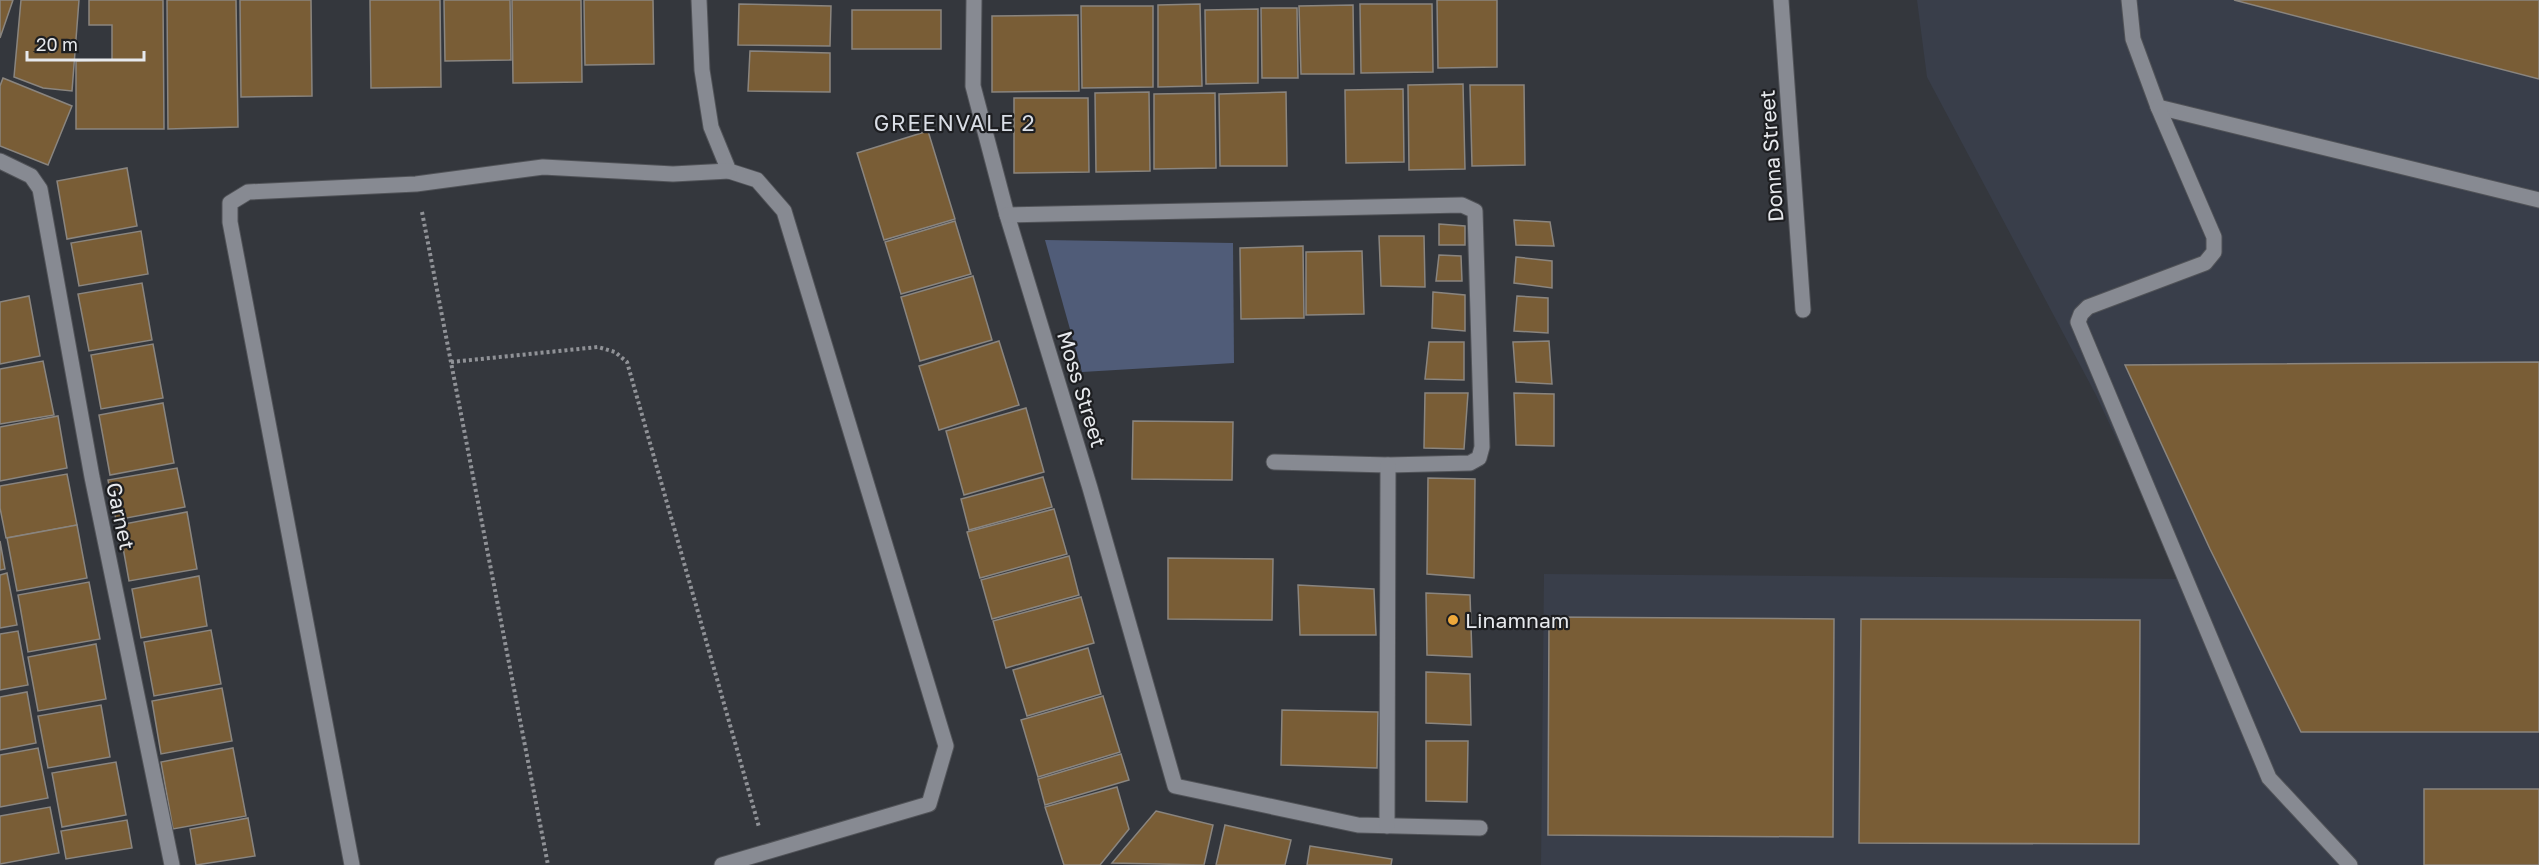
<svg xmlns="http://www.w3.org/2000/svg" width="2539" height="865" viewBox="0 0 2539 865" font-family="'Golos Text',sans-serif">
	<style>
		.built { fill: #393e4a }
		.green { fill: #505c78 }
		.building { fill: #795d36; stroke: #8a857f; stroke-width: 1.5 }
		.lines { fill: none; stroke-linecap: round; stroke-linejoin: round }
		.minor-casing { stroke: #515358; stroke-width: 17 }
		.path { stroke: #909297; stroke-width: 4; stroke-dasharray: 3 3; stroke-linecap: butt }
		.minor { stroke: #878a92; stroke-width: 15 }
		.poi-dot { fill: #eda83b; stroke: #1d1e21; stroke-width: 2 }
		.labels { text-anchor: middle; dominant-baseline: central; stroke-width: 4.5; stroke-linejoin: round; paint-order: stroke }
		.street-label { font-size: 21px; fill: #e7e9ed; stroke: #1d1e21 }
		.poi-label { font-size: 21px; fill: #e7e9ed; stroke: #1d1e21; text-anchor: start }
		.neighbourhood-label { font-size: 22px; letter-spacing: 1.5px; fill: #dadee6; stroke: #1d1e21 }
	</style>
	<rect width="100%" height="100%" fill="#34373d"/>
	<path class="built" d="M1917 0H2539V865H1541L1544 574 2182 579 2096 395 1927 77Z"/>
	<path class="green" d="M1045 240 1233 243 1234 363 1082 372Z"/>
	<g class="building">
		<path d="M0 0H13L0 38Z"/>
		<path d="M21 0H79L72 91 43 88 14 77Z"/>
		<path d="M89 0H163L164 129H76V61L112 60V25H89Z"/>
		<path d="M167 0H236L238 127 168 129Z"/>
		<path d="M240 0H311L312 96 241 97Z"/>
		<path d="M370 0H440L441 87 371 88Z"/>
		<path d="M444 0H510L511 60 445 61Z"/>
		<path d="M512 0H581L582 82 513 83Z"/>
		<path d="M584 0H653L654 64 585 65Z"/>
		<path d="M1437 0H1497V67L1438 68Z"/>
		<path d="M2234 0H2539V79Z"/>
		<path d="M739 4 831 6 830 46 738 45Z"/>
		<path d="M1200 4 1202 86 1158 87V5Z"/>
		<path d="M1360 4H1432L1433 72 1361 73Z"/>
		<path d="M1353 5 1354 74H1301L1299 6Z"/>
		<path d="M1081 6H1153V87L1082 88Z"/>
		<path d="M1261 8H1297L1298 78H1262Z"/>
		<path d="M1258 9V83L1206 84 1205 10Z"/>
		<rect x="852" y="10" width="89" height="39"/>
		<path d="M1078 15 1079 91 992 92V16Z"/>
		<path d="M750 51 830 53V92L748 91Z"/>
		<path d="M3 78 72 106 48 165 0 146V86Z"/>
		<path d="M1463 84 1465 169 1409 170 1408 85Z"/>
		<path d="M1470 85H1524L1525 165 1472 166Z"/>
		<path d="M1403 89 1404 162 1346 163 1345 90Z"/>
		<path d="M1149 92 1150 171 1096 172 1095 93Z"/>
		<path d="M1286 92 1287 166H1220L1219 94Z"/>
		<path d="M1215 93 1216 168 1154 169V94Z"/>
		<path d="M1014 98H1088L1089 172 1014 173Z"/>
		<path d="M928 131 955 219 884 240 857 153Z"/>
		<path d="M127 168 137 226 67 239 57 181Z"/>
		<path d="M1514 220 1550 222 1554 246 1516 245Z"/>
		<path d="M955 221 971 274 901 294 885 242Z"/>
		<path d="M1439 224 1465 226V245H1439Z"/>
		<path d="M141 231 148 274 79 286 71 243Z"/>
		<path d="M1379 236H1424L1425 287 1381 286Z"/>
		<path d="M1303 246 1304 318 1241 319 1240 248Z"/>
		<path d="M1362 251 1364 314 1306 315V252Z"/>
		<path d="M1439 255 1461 256 1462 281H1436Z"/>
		<path d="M1516 257 1552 261V288L1514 283Z"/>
		<path d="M973 276 992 340 920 361 901 297Z"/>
		<path d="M142 283 152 340 89 351 78 294Z"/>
		<path d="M1433 292 1465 295V331L1432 328Z"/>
		<path d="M29 296 40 356 0 364V302Z"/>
		<path d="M1517 296 1548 298V333L1514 331Z"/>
		<path d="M999 341 1019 405 939 430 919 366Z"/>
		<path d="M1549 341 1552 384 1516 382 1513 342Z"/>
		<path d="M1429 342H1464V380L1425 379Z"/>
		<path d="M153 344 163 398 101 409 91 355Z"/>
		<path d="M43 361 54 415 0 424V369Z"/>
		<path d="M2539 362V732H2301L2210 549 2125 365Z"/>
		<path d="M1425 393H1468L1464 449 1424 448Z"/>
		<path d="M1514 393 1554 394V446L1516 445Z"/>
		<path d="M163 403 174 463 110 475 99 415Z"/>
		<path d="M1026 408 1044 472 964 495 946 431Z"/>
		<path d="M58 416 67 468 0 481V427Z"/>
		<path d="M1133 421 1233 422 1232 480 1132 479Z"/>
		<path d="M177 468 185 507 116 520 108 480Z"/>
		<path d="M67 474 77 525 6 538 0 508V486Z"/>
		<path d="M1043 477 1052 507 969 530 961 499Z"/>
		<path d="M1428 478 1475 479 1474 578 1427 574Z"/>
		<path d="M1054 509 1067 554 980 578 967 532Z"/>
		<path d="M187 512 197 569 129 581 119 525Z"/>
		<path d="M77 525 87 578 17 591 7 538Z"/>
		<path d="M0 541 5 569 0 570Z"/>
		<path d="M1069 556 1079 595 992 619 981 580Z"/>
		<path d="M1168 558 1273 559 1272 620 1168 619Z"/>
		<path d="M7 573 17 625 0 628V575Z"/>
		<path d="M199 576 207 626 141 638 132 589Z"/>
		<path d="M89 582 100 639 28 652 18 595Z"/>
		<path d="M1298 585 1374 589 1376 635H1300Z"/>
		<path d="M1426 593 1470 595 1472 657 1427 655Z"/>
		<path d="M1081 597 1094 643 1006 668 993 621Z"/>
		<path d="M1549 617 1834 619 1833 837 1548 835Z"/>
		<path d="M1861 619 2140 620 2139 844 1859 843Z"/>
		<path d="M211 630 221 684 154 696 144 642Z"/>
		<path d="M18 631 28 685 0 690V634Z"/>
		<path d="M96 644 106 699 38 711 28 657Z"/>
		<path d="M1088 648 1101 694 1027 716 1013 670Z"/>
		<path d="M1426 672 1470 674 1471 725 1426 723Z"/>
		<path d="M222 688 232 741 161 754 152 701Z"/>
		<path d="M27 692 36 743 0 750V697Z"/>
		<path d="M1103 696 1120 752 1038 777 1021 720Z"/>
		<path d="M101 705 110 757 48 768 38 716Z"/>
		<path d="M1282 710 1378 712 1377 768 1281 765Z"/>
		<path d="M1426 741H1468L1467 802 1426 801Z"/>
		<path d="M38 748 48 798 0 807V755Z"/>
		<path d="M233 748 246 816 173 829 161 762Z"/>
		<path d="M1121 754 1129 780 1045 805 1038 779Z"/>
		<path d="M116 762 126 815 62 827 52 773Z"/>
		<path d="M1117 787 1129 829 1100 865H1064L1045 807Z"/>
		<rect x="2424" y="789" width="115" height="76"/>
		<path d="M50 807 59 853 0 864V816Z"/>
		<path d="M1156 811 1213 825 1204 865 1112 863Z"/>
		<path d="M248 818 255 856 196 865 190 829Z"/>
		<path d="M127 820 132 848 66 859 61 831Z"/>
		<path d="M1225 825 1291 840 1285 865H1216Z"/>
		<path d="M1310 846 1392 859 1391 865H1307Z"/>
	</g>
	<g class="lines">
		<defs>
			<g id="minor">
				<path d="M699 0 702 70 711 127 729 171 757 180 784 211 946 746 929 804 722 865"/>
				<path d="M974 0 973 86 1007 215 1090 488 1175 786 1358 825 1480 828"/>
				<path d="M1781 0 1803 310"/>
				<path d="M2129 0 2133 39 2158 107 2539 200"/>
				<path d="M2158 107 2214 237V252L2205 263 2088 307 2081 314 2078 322 2269 778 2350 865"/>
				<path d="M0 161 31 176 40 189 92 477 172 865"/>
				<path d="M1007 215 1462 205 1475 211 1482 447 1479 458 1470 463 1388 465 1274 462"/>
				<path d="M1387 826 1388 465"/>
				<path d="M352 865 230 222V203L248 192 416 184 543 167 673 174 729 171"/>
			</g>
		</defs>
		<use href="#minor" class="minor-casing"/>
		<g class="path">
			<path d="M422 212 548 865"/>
			<path d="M451 362 598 347 615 352 627 362 759 827"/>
		</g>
		<use href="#minor" class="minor"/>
	</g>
	<circle class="poi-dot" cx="1453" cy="620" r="6"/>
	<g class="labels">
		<g class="street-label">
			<text transform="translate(1771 156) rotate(-94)">Donna Street</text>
			<text transform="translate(1082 389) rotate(73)">Moss Street</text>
			<text transform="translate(121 516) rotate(78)">Garnet</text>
		</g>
		<g class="poi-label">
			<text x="1465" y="620">Linamnam</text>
		</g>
		<g class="neighbourhood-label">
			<text x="955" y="122">GREENVALE 2</text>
		</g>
	</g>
	<path d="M27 51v9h117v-9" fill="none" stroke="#e7e9ed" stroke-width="3"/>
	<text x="36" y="51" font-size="18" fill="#e7e9ed" stroke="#1d1e21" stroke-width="4.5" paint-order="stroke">20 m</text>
</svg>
